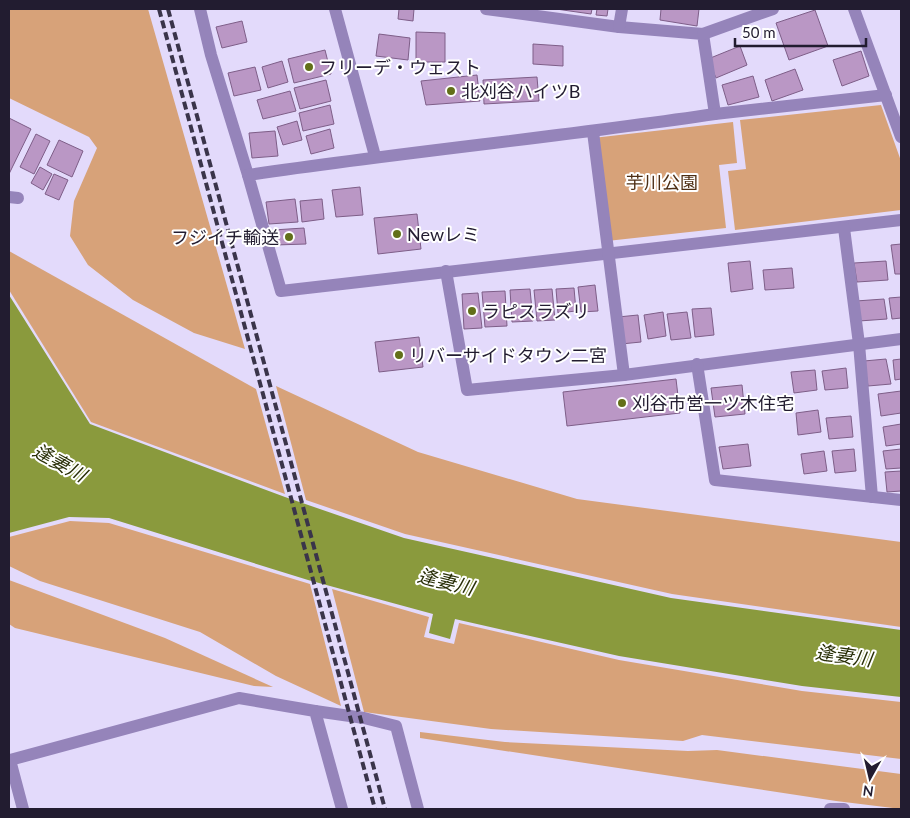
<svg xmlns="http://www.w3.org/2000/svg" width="910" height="818" viewBox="0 0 910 818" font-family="Lato,'Noto Sans JP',sans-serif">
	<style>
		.green { fill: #d7a279 }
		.water { fill: #8a9a3d }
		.building { fill: #ba97c5; stroke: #7e5e88 }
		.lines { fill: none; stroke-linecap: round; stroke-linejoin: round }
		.minor { stroke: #9584ba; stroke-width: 12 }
		.rail { stroke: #3a344a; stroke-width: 4; stroke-dasharray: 8 4; stroke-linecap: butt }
		.poi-dot { fill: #626f19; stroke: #fff; stroke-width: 2 }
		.labels { text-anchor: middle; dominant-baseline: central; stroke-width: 4; stroke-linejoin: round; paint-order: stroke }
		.poi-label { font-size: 18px; fill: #221c30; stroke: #fff; text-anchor: start }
		.park-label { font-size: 18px; fill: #4e2f15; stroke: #fff }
		.water-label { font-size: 19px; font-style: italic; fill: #292f07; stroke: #fff }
	</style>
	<rect width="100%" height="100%" fill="#e3dafb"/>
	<g class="green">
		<path d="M9 9H148L245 349 194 333 133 300 88 265 70 236 74 201 97 148 89 137 9 98Z"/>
		<path d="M881 105 901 161V210L735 230 728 171 746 169 740 120Z"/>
		<path d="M733 122 737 163 719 165 726 228 607 241 593 138Z"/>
		<path d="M9 251 256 389 285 494 91 422 9 290Z"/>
		<path d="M276 386 418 452 577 499 901 542V627L672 594 405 534 306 500Z"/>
		<path d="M70 521 109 523 310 584 341 706 276 676 200 632 40 581 9 566V537Z"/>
		<path d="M9 580 165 638 273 687 254 686 15 628 9 624Z"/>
		<path d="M332 589 429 617 424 637 454 644 459 623 619 660 802 691 901 702V759L702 735 683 741 491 729 364 712Z"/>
		<path d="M420 732 505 742 688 751 717 750 901 774V809L836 801 420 738Z"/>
	</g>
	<path class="water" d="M9 295 90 424 285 497 404 538 671 598 901 630V697L802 686 619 656 455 619 450 639 429 633 433 614 308 580 109 518 69 517 9 533Z"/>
	<g class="building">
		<path d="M399 9H414L413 21 398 19Z"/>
		<path d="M556 9H592L591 14Z"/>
		<path d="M597 9H608L607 16 596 15Z"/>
		<path d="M661 9H699L697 26 660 20Z"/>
		<path d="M815 10 828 46 789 60 776 23Z"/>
		<path d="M242 21 247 42 222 48 216 27Z"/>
		<path d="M416 32 445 33V62H416Z"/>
		<path d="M379 34 410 38 408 60 376 56Z"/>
		<path d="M533 44 563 46V66L533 64Z"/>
		<path d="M740 46 747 65 716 78 708 59Z"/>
		<path d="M325 50 331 74 294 83 288 59Z"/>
		<path d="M861 51 869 76 842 86 833 60Z"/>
		<path d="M282 61 288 82 268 88 262 67Z"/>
		<path d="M255 67 261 90 234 96 228 73Z"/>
		<path d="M795 69 803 90 772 101 765 80Z"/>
		<path d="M477 75 480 101 426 105 421 81Z"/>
		<path d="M753 76 759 97 728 105 722 85Z"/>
		<path d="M537 77 539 101 484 104 483 80Z"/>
		<path d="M326 80 331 101 300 109 294 88Z"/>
		<path d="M290 91 296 111 263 119 257 100Z"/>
		<path d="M330 105 334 124 303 131 299 113Z"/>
		<path d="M9 118 31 129 9 174Z"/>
		<path d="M297 121 302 140 283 145 277 127Z"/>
		<path d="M330 129 334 148 311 154 306 136Z"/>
		<path d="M275 131 278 156 252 158 249 133Z"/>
		<path d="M36 134 50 141 34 174 20 167Z"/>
		<path d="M59 140 83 151 72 177 47 165Z"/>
		<path d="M40 167 52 174 43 190 31 183Z"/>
		<path d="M54 174 68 180 59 200 45 194Z"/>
		<path d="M360 187 363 215 336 217 332 190Z"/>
		<path d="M295 199 298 222 269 224 266 202Z"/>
		<path d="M322 199 324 219 302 222 300 201Z"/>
		<path d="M417 214 421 249 378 254 374 218Z"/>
		<path d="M304 228 306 244 275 245 273 230Z"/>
		<path d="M901 244V274H895L891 245Z"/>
		<path d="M750 261 753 289 731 292 728 263Z"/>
		<path d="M886 261 888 280 857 282 854 263Z"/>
		<path d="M792 268 794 288 765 290 763 270Z"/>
		<path d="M595 285 598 311 581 312 578 287Z"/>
		<path d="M574 288 576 311 558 313 556 289Z"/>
		<path d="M530 289 533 321 512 322 510 290Z"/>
		<path d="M552 289 555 320 537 321 534 290Z"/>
		<path d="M505 291 507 326 485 327 482 292Z"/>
		<path d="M478 293 482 328 464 329 462 294Z"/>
		<path d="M901 297V318L892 319 889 298Z"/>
		<path d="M884 299 887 319 859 321 856 301Z"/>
		<path d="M711 308 714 335 695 337 692 309Z"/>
		<path d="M663 312 666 336 648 339 644 315Z"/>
		<path d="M687 312 691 338 671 340 667 314Z"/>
		<path d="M638 315 641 342 621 344 618 317Z"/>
		<path d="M419 337 423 367 379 372 375 342Z"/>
		<path d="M886 359 891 384 868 386 864 361Z"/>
		<path d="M901 359V379L895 380 893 360Z"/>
		<path d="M846 368 848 388 825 390 822 371Z"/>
		<path d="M815 370 817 390 794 393 791 372Z"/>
		<path d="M676 379 680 413 567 426 563 392Z"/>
		<path d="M742 385 745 414 715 417 711 388Z"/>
		<path d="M901 391V413L881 416 878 394Z"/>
		<path d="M818 410 821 432 798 435 796 413Z"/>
		<path d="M851 416 853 437 829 439 826 418Z"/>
		<path d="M901 424V444L886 446 883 427Z"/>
		<path d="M748 444 751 466 723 469 719 447Z"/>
		<path d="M854 449 856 471 835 473 832 451Z"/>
		<path d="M901 449V468L886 469 883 451Z"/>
		<path d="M824 451 827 471 804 474 801 454Z"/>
		<path d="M901 471V491L887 492 885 472Z"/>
	</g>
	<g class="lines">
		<g class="minor">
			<path d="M200 9 211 55 248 175"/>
			<path d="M335 9 375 156"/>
			<path d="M486 9 619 27 703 34 715 114 886 95"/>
			<path d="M854 9 901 137"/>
			<path d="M619 27 622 9"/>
			<path d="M703 34 773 9"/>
			<path d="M715 114C560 137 403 152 248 175L281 291 901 220"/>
			<path d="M593 132 624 375"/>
			<path d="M9 197 18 198"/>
			<path d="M844 228 859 344 872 497"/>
			<path d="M446 271 467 390 624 375 901 339"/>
			<path d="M697 364 715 480 901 500"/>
			<path d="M315 711 364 718 396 726 418 809"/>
			<path d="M23 809 10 760 239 698 315 711 342 809"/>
			<path d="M830 809H844"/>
		</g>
		<g class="rail">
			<path d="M159 9 375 809"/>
			<path d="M168 9 385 809"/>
		</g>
	</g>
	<g class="poi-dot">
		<circle cx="309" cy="67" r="5"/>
		<circle cx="451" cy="91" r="5"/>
		<circle cx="397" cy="234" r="5"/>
		<circle cx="289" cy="237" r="5"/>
		<circle cx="472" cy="311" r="5"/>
		<circle cx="399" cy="355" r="5"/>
		<circle cx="622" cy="403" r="5"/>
	</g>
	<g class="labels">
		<g class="poi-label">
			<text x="319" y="67">フリーデ・ウェスト</text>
			<text x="461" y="91">北刈谷ハイツB</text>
			<text x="407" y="234">Newレミ</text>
			<text x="279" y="237" text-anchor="end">フジイチ輸送</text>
			<text x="482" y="311">ラピスラズリ</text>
			<text x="409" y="355">リバーサイドタウン二宮</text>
			<text x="632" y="403">刈谷市営一ツ木住宅</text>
		</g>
		<g class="park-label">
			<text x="662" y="182">芋川公園</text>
		</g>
		<g class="water-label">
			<text transform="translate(60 462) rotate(29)">逢妻川</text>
			<text transform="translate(446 581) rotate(14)">逢妻川</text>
			<text transform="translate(844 655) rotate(8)">逢妻川</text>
		</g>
	</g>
	<rect width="910" height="818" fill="none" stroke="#221c30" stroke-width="20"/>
	<g transform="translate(870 778) rotate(188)" stroke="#ffffff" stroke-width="4" paint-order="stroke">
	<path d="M0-4L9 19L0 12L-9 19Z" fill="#221c30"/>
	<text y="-8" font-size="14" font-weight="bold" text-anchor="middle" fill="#221c30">N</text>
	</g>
	<path d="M735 38v8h131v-8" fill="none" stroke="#221c30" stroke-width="2.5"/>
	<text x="742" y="38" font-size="15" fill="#221c30" stroke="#ffffff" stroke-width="4" paint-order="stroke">50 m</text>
</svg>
